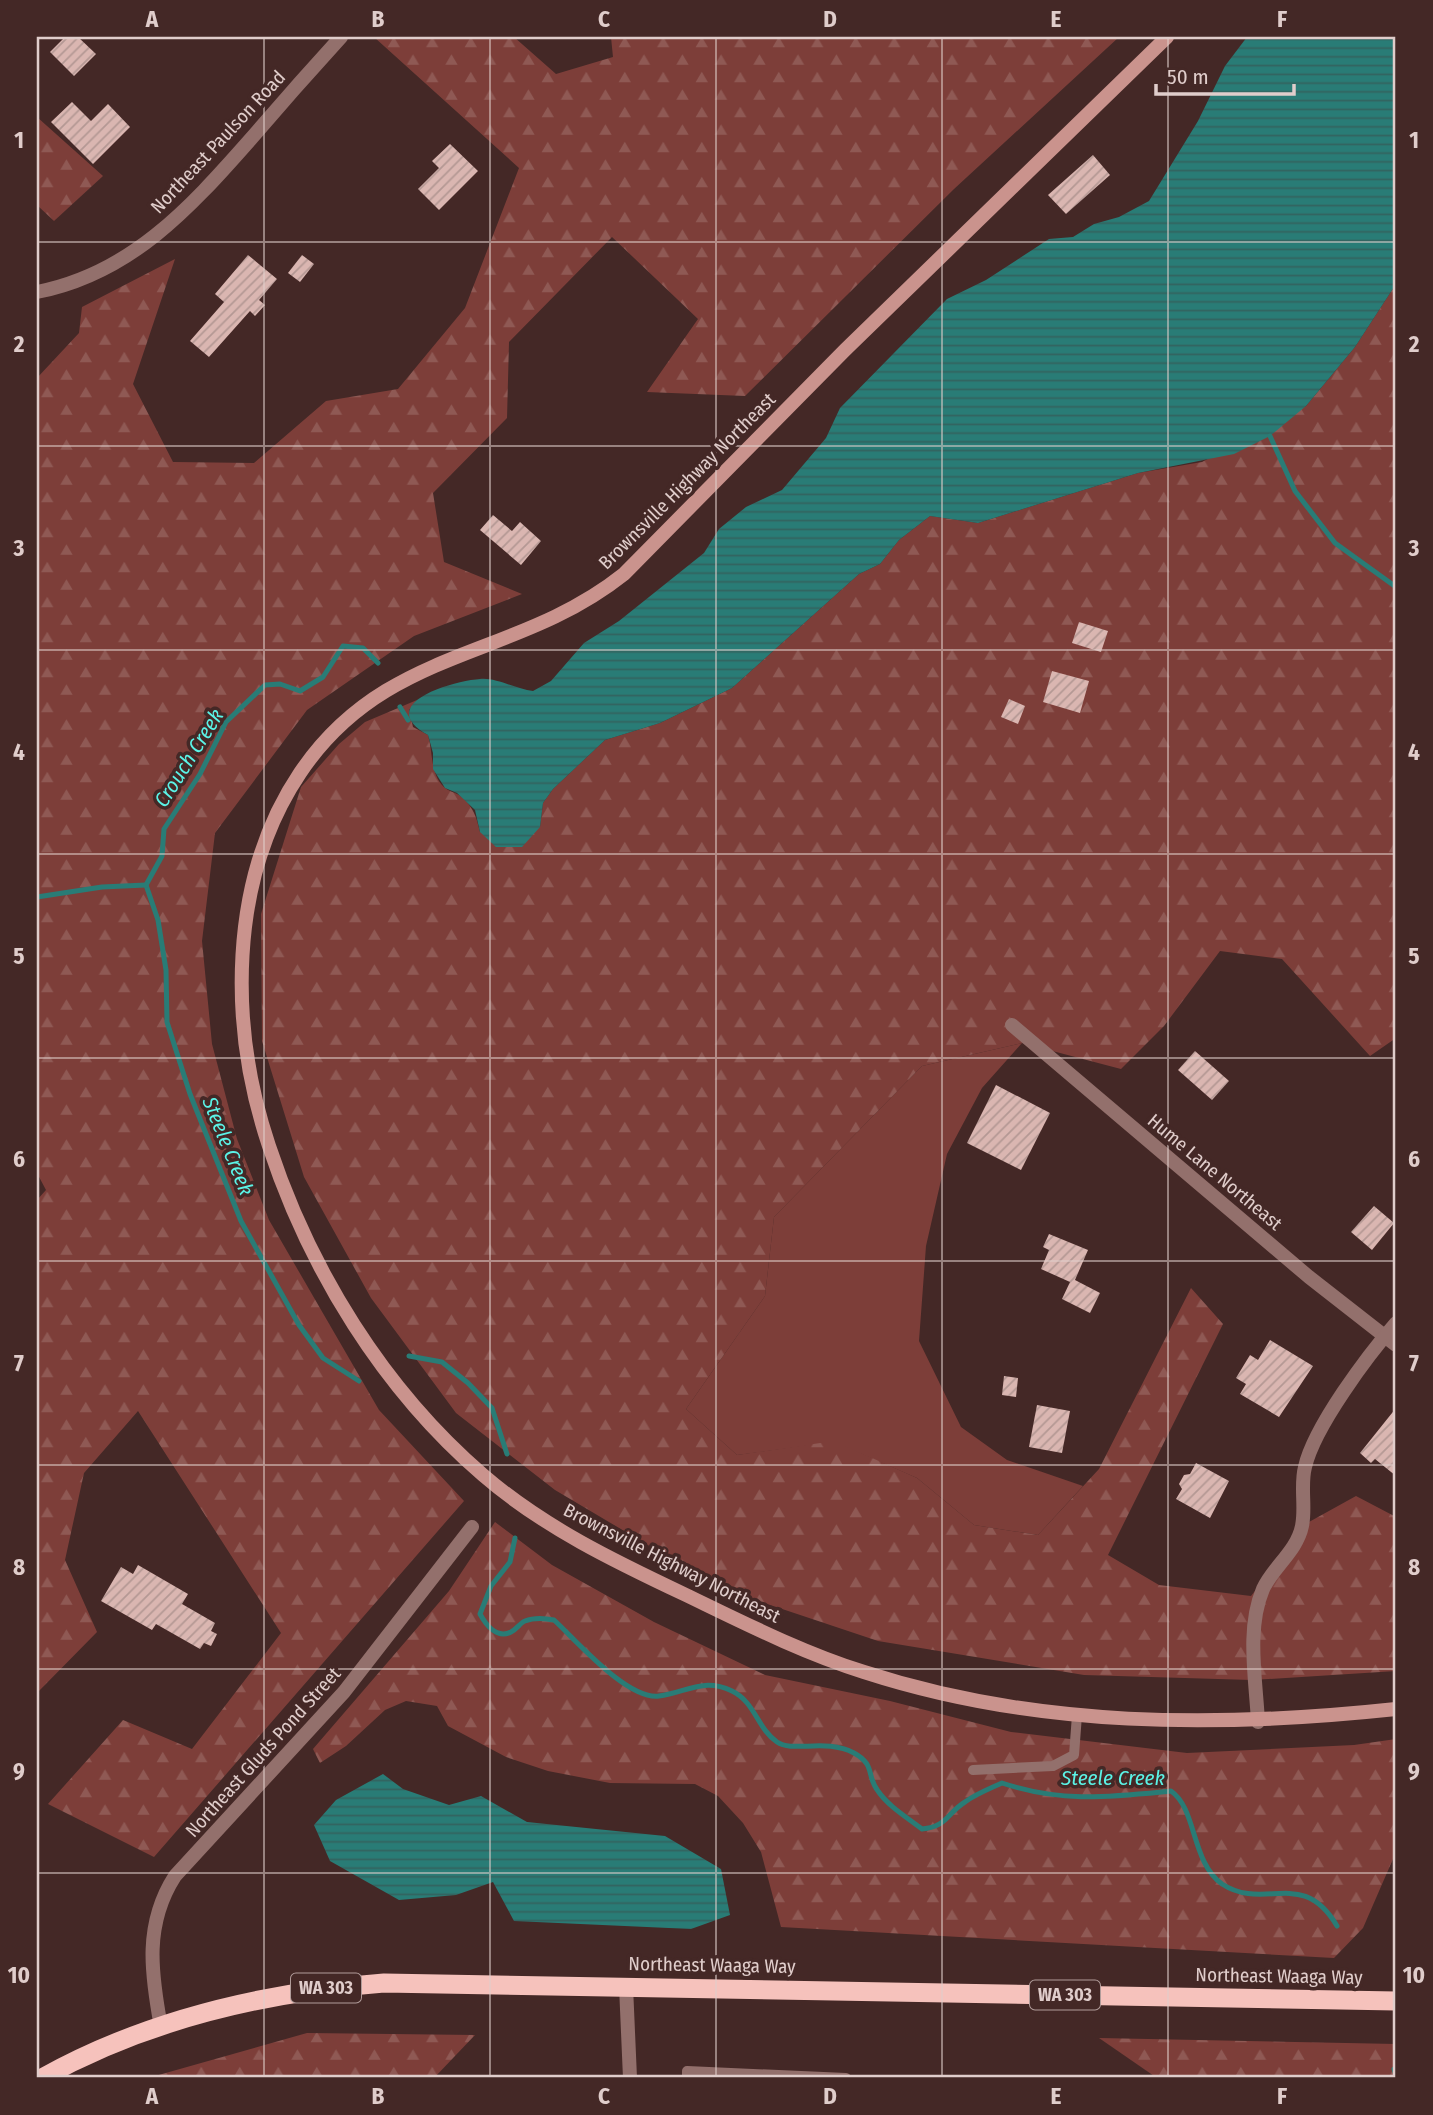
<svg xmlns="http://www.w3.org/2000/svg" width="1433" height="2115" viewBox="0 0 1433 2115" font-family="'Fira Sans Condensed',sans-serif">
	<style>
		.grass { fill: #7d3e39 }
		.forest { fill: url(#forest-firs) }
		.water { fill: url(#water-rules) }
		.lines { fill: none; stroke-linecap: round; stroke-linejoin: round }
		.stream { stroke: #297c76; stroke-width: 5 }
		.building { fill: url(#building-hatch) }
		.service { stroke: #93706c; stroke-width: 10 }
		.minor { stroke: #93706c; stroke-width: 14 }
		.tertiary { stroke: #93706c; stroke-width: 14 }
		.secondary { stroke: #ca938d; stroke-width: 14 }
		.trunk { stroke: #f6c2bc; stroke-width: 19 }
		.grid { fill: none; stroke: #e0cdcb; stroke-width: 2; stroke-opacity: 0.55 }
		.labels { text-anchor: middle; dominant-baseline: central; stroke-width: 7; stroke-linejoin: round; paint-order: stroke }
		.shield { fill: #442826; stroke: #b19c9a; stroke-width: 2 }
		.shield-label { font-size: 18px; font-weight: bold; fill: #e0cdcb }
		.street-label { font-size: 19px; fill: #e0cdcb; stroke: #442826 }
		.water-label { font-size: 21px; font-style: italic; fill: #5bf3e7; stroke: #442826 }
		.neatline { fill: none; stroke: #e0cdcb; stroke-width: 2.5 }
		.grid-label { font-size: 23px; text-anchor: middle; font-weight: bold; fill: #e0cdcb }
	</style>
	<defs>
		<pattern id="forest-firs" width="22" height="20" patternUnits="userSpaceOnUse" patternTransform="scale(1.75)"><rect width="22" height="20" fill="#7d3e39"/><path d="M5 1l3.5 6h-7zM16 11l3.5 6h-7z" fill="#8f5954"/></pattern>
		<pattern id="water-rules" width="6" height="5" patternUnits="userSpaceOnUse" patternTransform="scale(1.75)"><rect width="6" height="5" fill="#297c76"/><path d="M0 2.5h6" fill="none" stroke="#33635f"/></pattern>
		<pattern id="building-hatch" width="6" height="6" patternUnits="userSpaceOnUse" patternTransform="scale(1.75)"><rect width="6" height="6" fill="#dab6b1"/><path d="M-1 1l2-2M0 6l6-6M5 7l2-2" fill="none" stroke="#b49894"/></pattern>
	</defs>
	<rect width="100%" height="100%" fill="#442826"/>
	<path class="grass" d="M1022 1043 982 1088 947 1154 926 1246 919 1341 961 1427 1007 1460 1083 1486 1038 1535 974 1525 917 1478 834 1442 737 1455 686 1409 765 1296 774 1217 922 1066Z"/>
	<g class="forest">
		<path d="M374 37H514L556 74 613 57 611 37H1119L954 189 745 396 647 392 698 319 612 237 509 342 507 418 433 493 444 562 522 594 414 636 307 710 215 833 202 941 212 1044 237 1139 269 1220 379 1410 464 1501 154 1857 48 1804 123 1720 192 1749 281 1633 138 1411 84 1473 65 1560 97 1632 37 1693V1200L46 1190 37 1173V378L79 333 82 307 175 259 133 384 173 462 254 463 326 401 398 389 465 308 519 168Z"/>
		<path d="M37 117 103 176 54 221 37 205Z"/>
		<path d="M1396 284V1038L1370 1056 1282 959 1220 951 1164 1026 1121 1069 1022 1043 922 1066 774 1217 765 1296 686 1409 737 1455 834 1441 917 1478 974 1525 1038 1535 1099 1469 1191 1288 1223 1324 1108 1555 1159 1585 1251 1596 1309 1522 1356 1496 1396 1517V1671L1252 1680 1084 1675 878 1641 722 1589 555 1490 456 1413 371 1298 304 1177 262 1041 261 914 301 787 339 744 365 722 417 700 409 710 413 727 428 735C433 752 430 774 444 787 448 791 454 792 459 795 473 806 476 815 480 832L540 827 543 803 553 789 605 740 660 723 732 688 859 574 880 564 899 540 930 516 978 523 1138 473 1202 462 1306 406 1355 347Z"/>
		<path d="M495 1522 552 1565 654 1622 765 1675 890 1701 1011 1732 1187 1753 1354 1745 1396 1739V1852L1363 1928 1334 1958 781 1927 761 1852 743 1823 718 1796 695 1784 610 1783 548 1771 506 1757 448 1726 437 1706 406 1701 385 1710 346 1746 320 1763 313 1749 449 1591Z"/>
		<path d="M307 2033 475 2035 434 2078H148Z"/>
		<path d="M1099 2038 1396 2044V2078H1157Z"/>
	</g>
	<g class="water">
		<path d="M1247 37H1396V284L1355 347 1306 406 1270 436 1234 454 1138 473 978 523 930 516 899 540 880 564 859 574 732 688 660 723 605 740 553 789 543 803 540 827 522 847H496L480 832 475 810 457 793 445 788 433 769V753L428 735C373 704 452 681 480 679 495 677 516 689 533 691L551 681 584 643 619 621 704 553 719 529 746 507 782 490 826 438 840 408 947 299 986 280 1049 239 1073 237 1094 224 1119 217 1149 201 1198 121 1225 66Z"/>
		<path d="M383 1774 403 1789 449 1805 481 1796 527 1822 665 1836 721 1869 730 1915 691 1929 514 1921 493 1882 456 1895 399 1900 330 1861 314 1825 336 1800Z"/>
	</g>
	<g class="lines">
		<g class="stream">
			<path d="M1270 436 1295 491 1335 543 1396 587"/>
			<path d="M400 707 408 720"/>
			<path d="M146 885 158 920 166 970 167 1022 190 1094 241 1221 299 1325 323 1358 359 1381"/>
			<path d="M146 885 162 856 164 829 200 774 226 722 265 685 280 684 300 691 323 677 343 646 363 648 378 663"/>
			<path d="M37 897 102 887 146 885"/>
			<path d="M409 1356 442 1362 468 1383 492 1408 507 1454"/>
			<path d="M515 1538 510 1562 491 1586 480 1614C486 1625 497 1639 511 1632 517 1629 520 1623 525 1621 535 1617 544 1618 554 1620 576 1640 627 1700 659 1696 686 1693 702 1677 732 1691 755 1702 757 1728 777 1742 793 1753 826 1738 854 1753 876 1765 866 1776 878 1791 888 1806 908 1818 922 1829 947 1827 947 1813 965 1802 976 1794 989 1789 1002 1783 1062 1803 1109 1797 1171 1791 1197 1809 1191 1862 1222 1884 1265 1912 1302 1867 1337 1926"/>
			<path d="M1394 2069 1396 2075"/>
		</g>
	</g>
	<g class="building">
		<path d="M65 37H78L96 54 74 76 50 52Z"/>
		<path d="M72 102 91 121 108 104 130 127 93 164 51 122Z"/>
		<path d="M450 144 478 171 439 210 418 189 439 168 432 161Z"/>
		<path d="M1093 155 1110 175 1066 214 1048 195Z"/>
		<path d="M248 255 277 279 259 300 265 305 255 316 250 311 209 357 190 341 224 302 215 294Z"/>
		<path d="M302 255 314 264 300 282 288 273Z"/>
		<path d="M493 515 512 531 520 522 541 541 521 565 480 530Z"/>
		<path d="M1079 622 1108 631 1101 652 1072 643Z"/>
		<path d="M1052 671 1089 681 1080 713 1043 702Z"/>
		<path d="M1009 699 1025 706 1018 724 1001 717Z"/>
		<path d="M1195 1051 1229 1081 1212 1100 1178 1070Z"/>
		<path d="M996 1085 1050 1113 1021 1170 967 1143Z"/>
		<path d="M1374 1206 1394 1223 1372 1250 1351 1232Z"/>
		<path d="M1049 1234 1088 1250 1075 1280 1100 1293 1090 1313 1062 1299 1070 1282 1041 1269 1049 1250 1043 1247Z"/>
		<path d="M1270 1340 1313 1366 1279 1417 1240 1394 1246 1384 1236 1378 1250 1355 1258 1360Z"/>
		<path d="M1004 1376 1018 1378 1016 1397 1002 1395Z"/>
		<path d="M1037 1405 1070 1411 1062 1453 1029 1447Z"/>
		<path d="M1396 1408V1476L1375 1459 1371 1463 1360 1453Z"/>
		<path d="M1196 1463 1229 1481 1210 1518 1176 1499 1182 1489 1179 1484 1184 1475 1190 1474Z"/>
		<path d="M138 1565 188 1594 182 1604 215 1623 211 1631 217 1634 211 1646 204 1643 200 1649 156 1624 152 1630 101 1601 121 1567 133 1574Z"/>
	</g>
	<g class="lines">
		<g class="service">
			<path d="M973 1770 1053 1766 1074 1755 1077 1715"/>
			<path d="M687 2078V2071L846 2078"/>
		</g>
		<g class="minor">
			<path d="M1012 1025 1309 1277 1396 1345"/>
			<path d="M1258 1722C1256 1680 1246 1629 1263 1589 1273 1567 1297 1551 1302 1526 1306 1507 1300 1486 1305 1467 1314 1427 1368 1355 1396 1323"/>
			<path d="M161 2027C151 1973 144 1924 175 1876L344 1692 472 1527"/>
		</g>
		<g class="tertiary">
			<path d="M37 292C130 274 189 209 249 141 279 106 310 71 341 37"/>
			<path d="M626 1986 630 2078"/>
		</g>
		<path class="secondary" d="M1167 37 845 350 624 574C515 661 386 645 300 773 228 880 229 1027 269 1146 310 1270 383 1389 483 1475 543 1527 616 1562 686 1595 744 1623 803 1653 864 1672 1037 1728 1218 1728 1396 1709"/>
		<path class="trunk" d="M42 2078C146 2020 266 1992 384 1983L1396 2001"/>
	</g>
	<path class="grid" d="M264 37V2078M490 37V2078M716 37V2078M942 37V2078M1168 37V2078M37 242H1396M37 446H1396M37 650H1396M37 854H1396M37 1058H1396M37 1261H1396M37 1465H1396M37 1669H1396M37 1873H1396"/>
	<g class="labels">
		<g class="shield">
			<rect x="291" y="1973.5" width="70" height="29" rx="5"/>
			<rect x="1030" y="1980.5" width="70" height="29" rx="5"/>
		</g>
		<g class="shield-label">
			<text x="326" y="1988">WA 303</text>
			<text x="1065" y="1995">WA 303</text>
		</g>
		<g class="street-label">
			<text transform="translate(218 142) rotate(-47)">Northeast Paulson Road</text>
			<text transform="translate(687 481) rotate(-45)">Brownsville Highway Northeast</text>
			<text transform="translate(1215 1172) rotate(40)">Hume Lane Northeast</text>
			<text transform="translate(672 1563) rotate(27)">Brownsville Highway Northeast</text>
			<text transform="translate(263 1752) rotate(-48)">Northeast Gluds Pond Street</text>
			<text transform="translate(712 1965) rotate(1)">Northeast Waaga Way</text>
			<text transform="translate(1279 1976) rotate(1)">Northeast Waaga Way</text>
		</g>
		<g class="water-label">
			<text transform="translate(189 758) rotate(-58)">Crouch Creek</text>
			<text transform="translate(228 1146) rotate(68)">Steele Creek</text>
			<text x="1113" y="1778">Steele Creek</text>
		</g>
	</g>
	<rect width="1433" height="2115" fill="none" stroke="#442826" stroke-width="77"/>
	<path d="M1156 84v10h138v-10" fill="none" stroke="#e0cdcb" stroke-width="3.5"/>
	<text x="1167" y="84" font-size="21" fill="#e0cdcb" stroke="#442826" stroke-width="5" paint-order="stroke">50 m</text>
	<rect x="38" y="38" width="1356" height="2038" class="neatline"/>
	<g class="grid-label">
		<text x="152" y="27">A</text>
		<text x="378" y="27">B</text>
		<text x="604" y="27">C</text>
		<text x="830" y="27">D</text>
		<text x="1056" y="27">E</text>
		<text x="1282" y="27">F</text>
		<text x="19" y="148">1</text>
		<text x="1414" y="148">1</text>
		<text x="19" y="352">2</text>
		<text x="1414" y="352">2</text>
		<text x="19" y="556">3</text>
		<text x="1414" y="556">3</text>
		<text x="19" y="760">4</text>
		<text x="1414" y="760">4</text>
		<text x="19" y="964">5</text>
		<text x="1414" y="964">5</text>
		<text x="19" y="1167">6</text>
		<text x="1414" y="1167">6</text>
		<text x="19" y="1371">7</text>
		<text x="1414" y="1371">7</text>
		<text x="19" y="1575">8</text>
		<text x="1414" y="1575">8</text>
		<text x="19" y="1779">9</text>
		<text x="1414" y="1779">9</text>
		<text x="19" y="1983">10</text>
		<text x="1414" y="1983">10</text>
		<text x="152" y="2104">A</text>
		<text x="378" y="2104">B</text>
		<text x="604" y="2104">C</text>
		<text x="830" y="2104">D</text>
		<text x="1056" y="2104">E</text>
		<text x="1282" y="2104">F</text>
	</g>
</svg>
